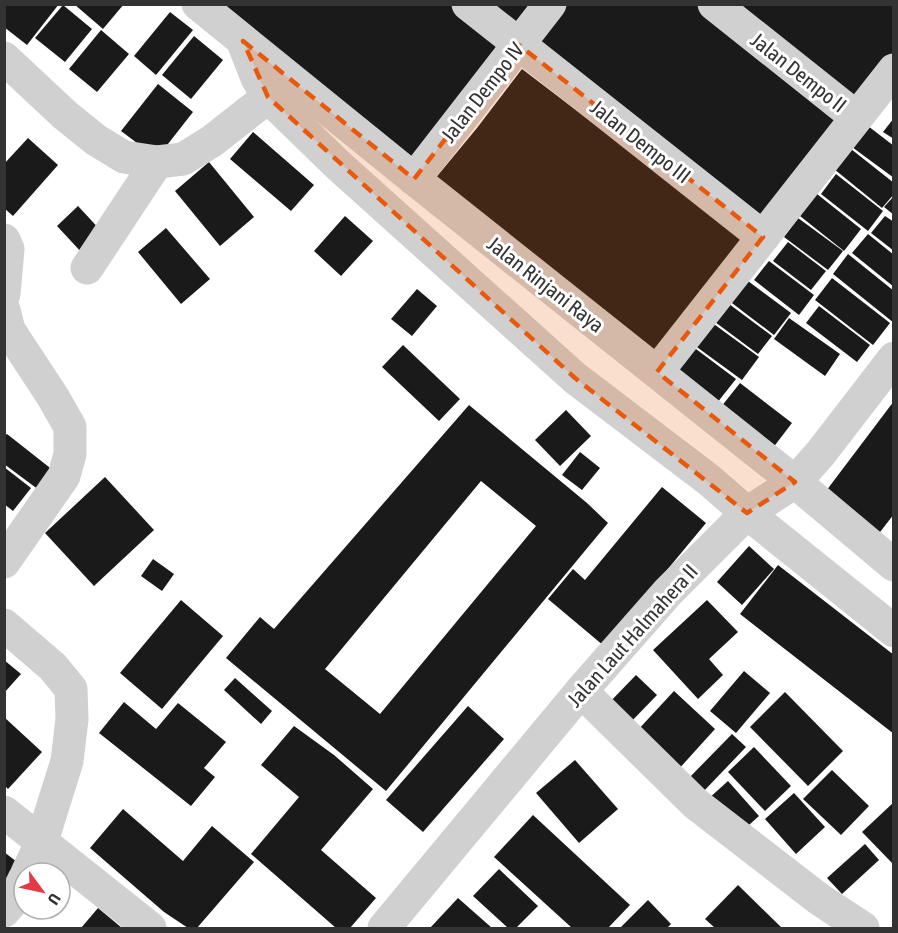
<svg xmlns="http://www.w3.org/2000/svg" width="898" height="933" viewBox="0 0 898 933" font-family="'Asap Condensed',sans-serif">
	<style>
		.building { fill: #1a1a1a; fill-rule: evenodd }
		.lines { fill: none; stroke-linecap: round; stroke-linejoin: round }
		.street { stroke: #d0d0d0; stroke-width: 33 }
		.marked { fill: #e8590c; fill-opacity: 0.2; stroke: #e8590c; stroke-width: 4.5; stroke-dasharray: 12 8; stroke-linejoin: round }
		.labels { text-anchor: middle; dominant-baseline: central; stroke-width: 6; stroke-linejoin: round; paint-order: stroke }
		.street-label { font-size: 21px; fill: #333; stroke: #fff }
	</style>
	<rect width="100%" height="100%" fill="#fff"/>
	<g class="building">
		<path d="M4 4H59L27 45 4 27Z"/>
		<path d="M74 4H124L103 29Z"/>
		<path d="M209 4H452L501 42 411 160Z"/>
		<path d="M482 4H537L517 31Z"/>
		<path d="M564 4H707L849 112 760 229 529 45Z"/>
		<path d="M722 4H894V61L857 108Z"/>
		<path d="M63 5 92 29 65 62 35 38Z"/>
		<path d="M170 12 193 30 156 75 134 56Z"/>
		<path d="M101 30 129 54 97 92 69 69Z"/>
		<path d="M194 36 223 60 191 99 162 75Z"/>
		<path d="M522 69 753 245 660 362 429 186 477 128Z"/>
		<path d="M158 84 193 112 157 158 121 131Z"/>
		<path d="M894 118V139L883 132Z"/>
		<path d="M868 126 894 146V178L852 147Z"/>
		<path d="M253 132 314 185 291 211 230 159Z"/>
		<path d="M28 138 58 165 13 216 4 208V164Z"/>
		<path d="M851 149 894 183V194L882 208 834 169Z"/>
		<path d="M209 162 254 217 220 246 175 191Z"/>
		<path d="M836 174 883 211 868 231 821 194Z"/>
		<path d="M817 194 861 229 844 251 800 216Z"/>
		<path d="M894 196V215L884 207Z"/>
		<path d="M78 206 104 234 83 254 57 226Z"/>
		<path d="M345 216 373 241 341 276 314 251Z"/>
		<path d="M885 216 894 222V251L871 233Z"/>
		<path d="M798 218 843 251 828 270 784 237Z"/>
		<path d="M166 228 210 279 181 304 138 252Z"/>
		<path d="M868 234 894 255V287L852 253Z"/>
		<path d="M788 242 826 271 811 290 773 261Z"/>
		<path d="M848 254 894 291V323L833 274Z"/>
		<path d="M769 261 814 295 799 315 754 280Z"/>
		<path d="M744 278 791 313 774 335 728 300Z"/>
		<path d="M832 278 890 323 873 345 815 300Z"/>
		<path d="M417 289 437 306 412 336 391 319Z"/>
		<path d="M725 301 772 336 758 354 711 319Z"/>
		<path d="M819 306 870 345 857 362 806 323Z"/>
		<path d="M789 318 840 354 825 376 774 339Z"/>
		<path d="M711 322 759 357 742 380 694 345Z"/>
		<path d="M403 345 460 399 439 421 382 367Z"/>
		<path d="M692 346 736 379 713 408 670 374Z"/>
		<path d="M740 383 792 423 769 453 717 412Z"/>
		<path d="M894 401V514L877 536 823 495Z"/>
		<path d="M469 405 587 503 608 523 386 791 226 658 260 617 274 629ZM481 481 536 526 380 714 325 669Z"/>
		<path d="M566 410 591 436 560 466 535 440Z"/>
		<path d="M7 434 54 471 39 490 4 464V436Z"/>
		<path d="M580 452 600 468 582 490 562 475Z"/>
		<path d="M4 467 31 488 13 511 4 504Z"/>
		<path d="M105 477 154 530 94 586 45 533Z"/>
		<path d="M662 487 706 523 604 646 548 599 573 569 585 580Z"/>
		<path d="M749 546 774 569 742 605 717 582Z"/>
		<path d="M153 559 174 574 162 591 141 576Z"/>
		<path d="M778 565 894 655V734L740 614Z"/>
		<path d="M181 600 223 636 162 709 120 673Z"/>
		<path d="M707 600 738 632 709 659 723 675 698 699 653 650Z"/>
		<path d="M4 660 21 674 4 693Z"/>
		<path d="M744 671 770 693 736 733 710 711Z"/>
		<path d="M636 675 657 695 626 727 605 707Z"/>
		<path d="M235 678 272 711 261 724 224 690Z"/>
		<path d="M674 691 715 729 677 771 636 732Z"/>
		<path d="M785 692 843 751 808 786 750 727Z"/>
		<path d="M124 702 156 729 178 703 226 742 204 768 215 777 191 806 99 733Z"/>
		<path d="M468 706 504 739 423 832 386 800Z"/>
		<path d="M4 717 42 752 8 789 4 785Z"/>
		<path d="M294 726 334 755 373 789 321 850 376 898 350 928H336L251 854 299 797 261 765Z"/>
		<path d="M732 734 746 747 702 793 688 779Z"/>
		<path d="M754 747 791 786 765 811 728 772Z"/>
		<path d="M575 760 618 809 579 843 536 793Z"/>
		<path d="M832 770 869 806 841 835 803 799Z"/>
		<path d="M728 781 759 816 739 834 707 800Z"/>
		<path d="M794 793 825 827 796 854 765 819Z"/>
		<path d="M894 802V865L862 832Z"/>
		<path d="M123 809 183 861 212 826 254 862 197 928H188L164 912 90 848Z"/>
		<path d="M533 815 630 905 608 928H572L494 857Z"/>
		<path d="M865 844 879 860 842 894 827 878Z"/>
		<path d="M4 852 21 865 4 887Z"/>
		<path d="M499 869 538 906 516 928H508L473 896Z"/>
		<path d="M738 885 782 928H715L705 919Z"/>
		<path d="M458 898 492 928H430Z"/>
		<path d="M648 900 671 924 667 928H620Z"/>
		<path d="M98 908 122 928H81Z"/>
	</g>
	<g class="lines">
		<g class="street">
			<path d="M198 4 414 179 795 482 894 565"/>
			<path d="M468 4 763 237"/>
			<path d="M714 4 856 117"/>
			<path d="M244 45 257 78 268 97 338 165 575 378 709 480 747 513 894 631"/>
			<path d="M4 58 65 115 96 140 124 157 157 162 183 159 212 141 268 97"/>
			<path d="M414 179 550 4"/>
			<path d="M4 240 8 249 4 294"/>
			<path d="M87 268 157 162"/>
			<path d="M4 310 9 330 53 397 70 427V454L64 476 4 562"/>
			<path d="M657 372 894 70"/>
			<path d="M4 625 53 667 71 689 72 719 67 761 42 841 27 873"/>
			<path d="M581 691 696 804 819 899 863 928"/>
			<path d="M4 812 150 928"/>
			<path d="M4 911 15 898 24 879"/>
			<path d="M384 928 581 691 668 592 747 513 795 482 820 454 894 358"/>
		</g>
	</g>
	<path class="marked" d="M243 41 414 179 519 45 763 237 657 372 795 482 747 513 575 378 268 97Z"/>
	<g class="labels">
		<g class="street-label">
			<text transform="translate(799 72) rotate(38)">Jalan Dempo II</text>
			<text transform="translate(482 92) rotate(-52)">Jalan Dempo IV</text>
			<text transform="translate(641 141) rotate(38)">Jalan Dempo III</text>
			<text transform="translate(546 284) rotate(38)">Jalan Rinjani Raya</text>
			<text transform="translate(632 635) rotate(-48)">Jalan Laut Halmahera II</text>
		</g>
	</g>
	<rect width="898" height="933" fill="none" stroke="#333333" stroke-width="12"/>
	<g transform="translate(42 891) rotate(123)"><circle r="28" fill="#ffffff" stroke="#adadad" stroke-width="1.5"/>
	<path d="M0-4.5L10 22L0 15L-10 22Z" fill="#e63946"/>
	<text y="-9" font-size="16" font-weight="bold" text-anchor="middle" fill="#333333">U</text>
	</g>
</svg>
